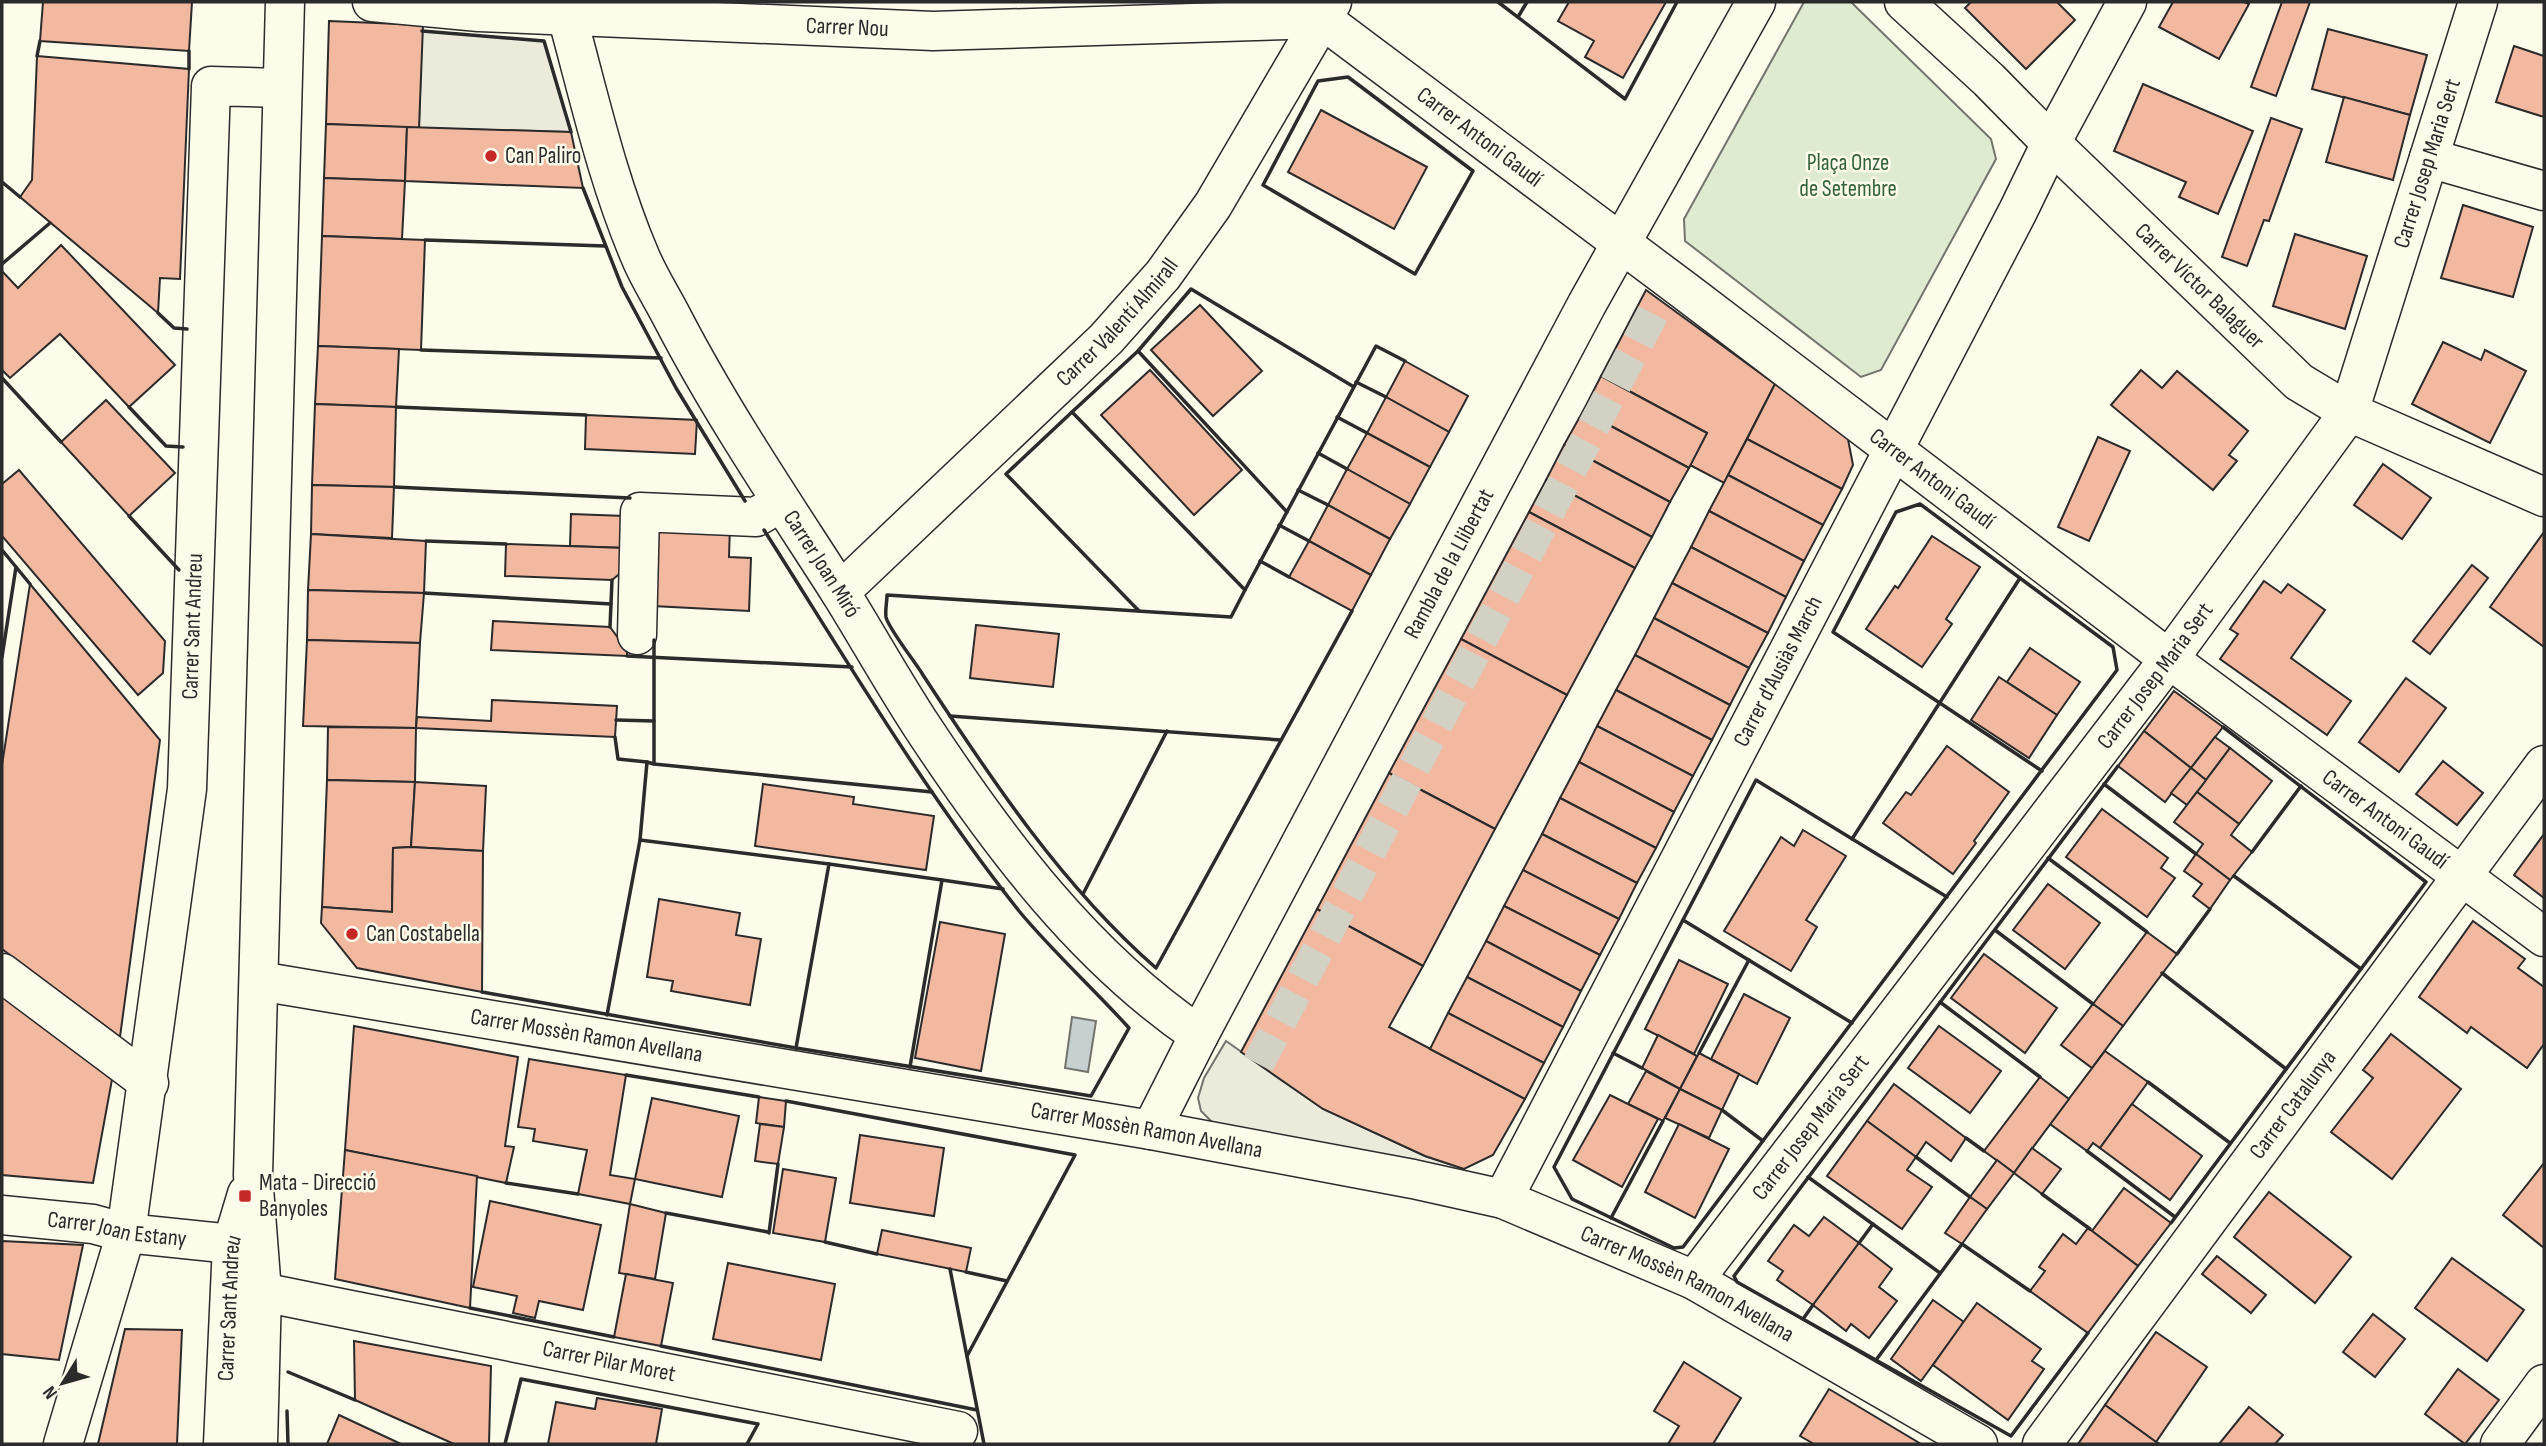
<svg xmlns="http://www.w3.org/2000/svg" width="2546" height="1446" viewBox="0 0 2546 1446" font-family="'Sofia Sans Condensed',sans-serif">
	<style>
		.green { fill: #deebd1; stroke: #74746e; stroke-width: 2 }
		.parking { fill: #eceadb; stroke: #74746e; stroke-width: 2 }
		.water { fill: #c7d0d0; stroke: #74746e; stroke-width: 2 }
		.building { fill: #f2b8a0; stroke: #2b2b2b; stroke-width: 2 }
		.lines { fill: none; stroke-linecap: round; stroke-linejoin: round }
		.pedestrian-tunnel { stroke: #d3d1c4; stroke-width: 32; stroke-dasharray: 32 16; stroke-linecap: butt }
		.minor-casing { stroke: #2b2b2b; stroke-width: 41 }
		.secondary-casing { stroke: #2b2b2b; stroke-width: 41 }
		.minor { stroke: #fdfbea; stroke-width: 38 }
		.secondary { stroke: #fdfbea; stroke-width: 38 }
		.wall { stroke: #2b2b2b; stroke-width: 3.5 }
		.poi-dot { fill: #c62828; stroke: #fdfbea; stroke-width: 2.5 }
		.labels { text-anchor: middle; dominant-baseline: central; stroke-width: 5; stroke-linejoin: round; paint-order: stroke }
		.street-label { font-size: 23px; fill: #2b2b2b; stroke: #fdfbea }
		.poi-label { font-size: 23px; fill: #2b2b2b; stroke: #fdfbea; text-anchor: start }
		.park-label { font-size: 23px; fill: #34623c; stroke: #fdfbea }
	</style>
	<rect width="100%" height="100%" fill="#fdfbea"/>
	<path class="green" d="M1804 2H1851L1991 139 1996 159 1881 370 1861 377 1685 241 1684 219Z"/>
	<g class="parking">
		<path d="M422 31 544 41 571 132 419 128Z"/>
		<path d="M1226 1041 1323 1109 1425 1156 1464 1169 1459 1177 1218 1128 1201 1111 1198 1098 1204 1078Z"/>
	</g>
	<path class="water" d="M1072 1017 1096 1021 1088 1072 1065 1068Z"/>
	<g class="building">
		<path d="M43 2H192L189 51 40 41Z"/>
		<path d="M1569 2H1666L1623 78 1585 57 1594 41 1558 21Z"/>
		<path d="M1971 2H2057L2075 20 2026 69 1965 8Z"/>
		<path d="M2173 2H2244L2249 4 2219 59 2159 27Z"/>
		<path d="M2282 2H2310L2276 96 2251 87Z"/>
		<path d="M329 21 423 25 419 128 326 124Z"/>
		<path d="M2328 29 2427 55 2410 115 2312 89Z"/>
		<path d="M2514 46 2544 56V117L2496 102Z"/>
		<path d="M37 56 189 69 180 279 160 278 158 313 20 197 32 180Z"/>
		<path d="M2143 84 2253 131 2218 214 2179 197 2186 182 2114 151Z"/>
		<path d="M2344 97 2410 115 2393 180 2326 162Z"/>
		<path d="M1321 110 1427 167 1394 229 1288 172Z"/>
		<path d="M2271 118 2302 129 2269 221 2264 220 2247 266 2222 257Z"/>
		<path d="M326 124 407 127 405 181 324 178Z"/>
		<path d="M407 127 571 132 583 188 405 181Z"/>
		<path d="M324 178 405 181 402 239 322 236Z"/>
		<path d="M2463 205 2533 227 2513 297 2441 278Z"/>
		<path d="M2295 234 2367 256 2345 329 2273 306Z"/>
		<path d="M322 236 425 240 421 350 318 346Z"/>
		<path d="M61 245 175 365 129 407 60 334 10 378 2 370V271L18 288Z"/>
		<path d="M1646 290 1775 384 1724 483 1690 465 1707 433 1601 376Z"/>
		<path d="M1200 305 1262 371 1213 416 1151 350Z"/>
		<path d="M2443 342 2481 360 2485 350 2526 371 2490 443 2412 404Z"/>
		<path d="M318 346 399 349 396 407 315 404Z"/>
		<path d="M1405 361 1468 396 1449 432 1386 397Z"/>
		<path d="M1150 370 1242 470 1194 515 1101 415Z"/>
		<path d="M2141 370 2162 388 2177 371 2248 431 2229 455 2237 461 2213 490 2111 405Z"/>
		<path d="M1601 376 1707 433 1689 468 1583 411Z"/>
		<path d="M1775 384 1847 434 1853 465 1842 489 1747 439Z"/>
		<path d="M1386 397 1449 432 1430 467 1367 433Z"/>
		<path d="M106 400 175 473 129 516 61 442Z"/>
		<path d="M315 404 396 407 394 487 312 485Z"/>
		<path d="M1583 411 1689 468 1670 502 1564 445Z"/>
		<path d="M586 415 697 420 695 454 585 449Z"/>
		<path d="M1367 433 1430 467 1410 504 1347 469Z"/>
		<path d="M2098 437 2130 451 2089 541 2058 527Z"/>
		<path d="M1747 439 1842 489 1823 525 1728 475Z"/>
		<path d="M1564 445 1670 502 1652 537 1546 480Z"/>
		<path d="M2383 464 2431 498 2402 539 2354 505Z"/>
		<path d="M1347 469 1410 504 1390 539 1328 505Z"/>
		<path d="M19 470 165 641 163 673 138 695 2 536V484Z"/>
		<path d="M1728 475 1823 525 1804 561 1709 511Z"/>
		<path d="M1546 480 1652 537 1635 568 1529 512Z"/>
		<path d="M312 485 394 487 392 538 311 534Z"/>
		<path d="M1328 505 1390 539 1371 575 1309 541Z"/>
		<path d="M1709 511 1804 561 1786 597 1691 547Z"/>
		<path d="M1529 512 1635 568 1567 695 1461 639Z"/>
		<path d="M571 514 625 516V548L570 546Z"/>
		<path d="M658 524 730 526 729 557 751 558 749 611 653 606Z"/>
		<path d="M2544 532V647L2490 607Z"/>
		<path d="M311 534 426 541 424 593 308 590Z"/>
		<path d="M1932 536 1980 567 1946 619 1952 624 1922 667 1866 629 1895 586 1898 588Z"/>
		<path d="M1309 541 1371 575 1352 611 1289 577Z"/>
		<path d="M506 544 625 548 623 571 612 580 505 576Z"/>
		<path d="M1691 547 1786 597 1768 633 1672 583Z"/>
		<path d="M2472 565 2488 578 2430 654 2413 641Z"/>
		<path d="M2264 581 2281 593 2288 584 2325 610 2291 658 2351 701 2327 735 2220 659 2238 634 2230 629Z"/>
		<path d="M1672 583 1768 633 1749 668 1654 618Z"/>
		<path d="M30 584 160 740 120 1037 2 949V765Z"/>
		<path d="M308 590 424 593 420 643 307 640Z"/>
		<path d="M1654 618 1749 668 1730 705 1635 655Z"/>
		<path d="M493 621 610 627 627 650V656L491 650Z"/>
		<path d="M976 625 1059 634 1053 687 970 678Z"/>
		<path d="M1461 639 1567 695 1495 829 1389 773Z"/>
		<path d="M307 640 420 643 416 728 303 726Z"/>
		<path d="M2030 648 2080 682 2057 715 2007 682Z"/>
		<path d="M1635 655 1730 705 1712 740 1616 690Z"/>
		<path d="M1999 677 2057 715 2029 758 1971 720Z"/>
		<path d="M2406 678 2446 708 2399 772 2359 742Z"/>
		<path d="M1616 690 1712 740 1693 776 1597 726Z"/>
		<path d="M2174 691 2223 727 2191 768 2144 731Z"/>
		<path d="M492 700 617 706 615 737 416 728 417 717 491 721Z"/>
		<path d="M1597 726 1693 776 1674 812 1579 762Z"/>
		<path d="M328 727 416 728 415 782 327 780Z"/>
		<path d="M2144 731 2191 768 2165 802 2118 766Z"/>
		<path d="M2215 737 2230 748 2206 780 2191 768Z"/>
		<path d="M1947 746 2009 792 1974 841 1976 843 1953 874 1883 823 1906 792 1911 795Z"/>
		<path d="M2230 748 2272 781 2239 824 2197 792Z"/>
		<path d="M2443 761 2483 793 2457 825 2416 794Z"/>
		<path d="M1579 762 1674 812 1656 848 1560 798Z"/>
		<path d="M2191 768 2206 780 2187 805 2171 793Z"/>
		<path d="M1389 773 1495 829 1423 966 1317 909Z"/>
		<path d="M327 780 415 782 411 847 393 848 392 912 322 907Z"/>
		<path d="M415 782 486 786 483 851 411 847Z"/>
		<path d="M763 784 854 797 853 804 934 816 926 870 755 846Z"/>
		<path d="M2197 792 2239 824 2231 835 2252 852 2230 880 2196 854 2203 844 2174 822Z"/>
		<path d="M1560 798 1656 848 1637 883 1542 834Z"/>
		<path d="M2102 809 2168 858 2161 868 2175 878 2147 917 2066 857Z"/>
		<path d="M1803 830 1846 856 1806 920 1817 927 1791 971 1724 931 1781 837 1794 846Z"/>
		<path d="M1542 834 1637 883 1619 919 1523 870Z"/>
		<path d="M2544 834V898L2514 875Z"/>
		<path d="M411 847 483 851 482 992 357 968 321 923 322 907 392 912 393 848Z"/>
		<path d="M2196 854 2230 880 2210 909 2193 896 2202 884 2184 871Z"/>
		<path d="M1523 870 1619 919 1600 955 1504 906Z"/>
		<path d="M2048 884 2100 923 2065 969 2013 930Z"/>
		<path d="M659 899 740 913 736 935 761 939 750 1005 671 991 673 981 647 977Z"/>
		<path d="M1504 906 1600 955 1581 991 1486 941Z"/>
		<path d="M1317 909 1423 966 1389 1027 1525 1099 1493 1155 1464 1169 1425 1156 1323 1109 1241 1052Z"/>
		<path d="M2473 921 2525 959 2518 968 2544 987V1044L2527 1068 2471 1027 2467 1033 2419 997Z"/>
		<path d="M940 922 1005 934 981 1071 915 1058Z"/>
		<path d="M2147 932 2177 954 2123 1026 2093 1004Z"/>
		<path d="M1486 941 1581 991 1563 1027 1467 977Z"/>
		<path d="M1984 954 2057 1008 2025 1053 1951 998Z"/>
		<path d="M1679 960 1728 984 1694 1054 1645 1029Z"/>
		<path d="M1467 977 1563 1027 1544 1063 1448 1013Z"/>
		<path d="M2 989 113 1074 93 1183 2 1175Z"/>
		<path d="M1744 994 1790 1018 1757 1084 1711 1059Z"/>
		<path d="M2093 1004 2123 1026 2092 1068 2061 1045Z"/>
		<path d="M1448 1013 1544 1063 1525 1099 1430 1049Z"/>
		<path d="M354 1026 518 1057 505 1146 514 1147 506 1183 345 1150Z"/>
		<path d="M1939 1026 2001 1071 1970 1113 1908 1068Z"/>
		<path d="M2391 1034 2461 1089 2392 1179 2331 1132 2373 1078 2363 1070Z"/>
		<path d="M1658 1035 1697 1056 1680 1089 1642 1068Z"/>
		<path d="M2105 1051 2148 1082 2100 1148 2093 1143 2087 1151 2050 1124Z"/>
		<path d="M1699 1053 1739 1074 1722 1110 1680 1089Z"/>
		<path d="M529 1059 626 1075 610 1175 635 1179 630 1204 578 1194 587 1150 533 1141 535 1129 518 1127Z"/>
		<path d="M1646 1071 1680 1089 1663 1121 1628 1104Z"/>
		<path d="M2040 1077 2069 1099 2014 1173 1984 1151Z"/>
		<path d="M1894 1084 1966 1138 1951 1161 1926 1142 1916 1157 1867 1121Z"/>
		<path d="M1680 1089 1722 1110 1709 1138 1665 1118Z"/>
		<path d="M1610 1095 1658 1119 1622 1187 1573 1160Z"/>
		<path d="M759 1097 786 1101 784 1127 756 1123Z"/>
		<path d="M652 1098 739 1116 722 1197 635 1179Z"/>
		<path d="M2132 1104 2202 1156 2170 1200 2100 1148Z"/>
		<path d="M1867 1121 1916 1157 1907 1170 1932 1187 1902 1229 1827 1176Z"/>
		<path d="M760 1124 784 1127 778 1164 755 1161Z"/>
		<path d="M1679 1124 1729 1149 1695 1218 1645 1192Z"/>
		<path d="M860 1135 944 1148 934 1216 850 1203Z"/>
		<path d="M2032 1148 2061 1169 2042 1194 2014 1173Z"/>
		<path d="M345 1150 477 1176 470 1308 335 1279Z"/>
		<path d="M1997 1160 2014 1173 1987 1209 1970 1197Z"/>
		<path d="M2544 1163V1248L2503 1215Z"/>
		<path d="M783 1169 836 1178 825 1242 773 1233Z"/>
		<path d="M2124 1188 2171 1223 2138 1266 2092 1231Z"/>
		<path d="M2269 1192 2351 1257 2315 1303 2234 1237Z"/>
		<path d="M1970 1197 1987 1209 1962 1244 1945 1233Z"/>
		<path d="M490 1201 601 1225 583 1310 539 1301 535 1318 513 1313 517 1296 473 1287Z"/>
		<path d="M630 1204 666 1213 655 1279 619 1273Z"/>
		<path d="M1824 1217 1859 1243 1813 1305 1777 1280 1783 1271 1768 1261 1794 1225 1809 1236Z"/>
		<path d="M2088 1228 2138 1266 2088 1333 2030 1291 2045 1271 2039 1267 2063 1234 2076 1244Z"/>
		<path d="M882 1230 971 1248 966 1272 877 1254Z"/>
		<path d="M2 1241 83 1245 59 1360 2 1354Z"/>
		<path d="M1859 1243 1892 1269 1879 1287 1897 1301 1869 1338 1851 1324 1846 1331 1813 1305Z"/>
		<path d="M2217 1256 2266 1295 2251 1313 2202 1274Z"/>
		<path d="M2452 1258 2524 1310 2487 1361 2415 1308Z"/>
		<path d="M728 1263 835 1284 821 1360 713 1339Z"/>
		<path d="M626 1274 673 1283 661 1346 614 1337Z"/>
		<path d="M1933 1300 1964 1322 1921 1381 1891 1359Z"/>
		<path d="M1977 1303 2041 1349 2032 1361 2044 1369 2008 1420 1933 1365Z"/>
		<path d="M2373 1314 2405 1339 2375 1377 2343 1352Z"/>
		<path d="M125 1329 182 1330 177 1444H98Z"/>
		<path d="M2156 1332 2207 1367 2156 1442 2105 1405Z"/>
		<path d="M354 1341 491 1366 489 1444H454L355 1400Z"/>
		<path d="M1684 1362 1741 1398 1713 1444H1668L1679 1426 1654 1411Z"/>
		<path d="M2458 1369 2499 1400 2465 1444 2425 1414Z"/>
		<path d="M1829 1389 1921 1444H1814L1800 1436Z"/>
		<path d="M597 1398 662 1409 656 1444H548L556 1402 595 1409Z"/>
		<path d="M2105 1405 2156 1442 2160 1444H2078Z"/>
		<path d="M2249 1407 2283 1435 2275 1444H2219Z"/>
		<path d="M339 1415 401 1444H327Z"/>
	</g>
	<g class="lines">
		<path class="pedestrian-tunnel" d="M1258 1064 1660 300"/>
		<defs>
			<g id="minor">
				<path id="s1" d="M372 2 479 12 933 31 1322 19 1685 291 2169 659 2544 937"/>
				<path id="s2" d="M1904 2 1989 80 2051 143 2299 382 2349 412 2544 497"/>
				<path id="s3" d="M567 16C589 96 607 179 640 256 649 278 663 299 674 321 723 415 783 503 840 592 868 637 894 684 923 728 999 843 1084 957 1199 1035"/>
				<path d="M2429 158 2544 191"/>
				<path id="s4" d="M840 592 1106 339 1163 275 1213 205 1332 2"/>
				<path d="M637 635 640 512 756 517 780 503"/>
				<path d="M2 973 149 1083"/>
				<path id="s5" d="M259 981 1151 1130 1413 1179 1503 1199 1694 1280 1978 1444"/>
				<path id="s6" d="M1151 1130 1199 1035 1587 304 1756 2"/>
				<path id="s7" d="M1503 1199 2018 211 2051 143 2127 2"/>
				<path id="s8" d="M2 1215 93 1224 126 1233 232 1244 242 1274"/>
				<path id="s9" d="M1694 1280 2169 659 2349 412 2478 2"/>
				<path id="s10" d="M246 1286 262 1292 326 1305 958 1431"/>
				<path id="s11" d="M63 1444 126 1233 187 789 211 86 282 88"/>
				<path id="s12" d="M2042 1444 2544 765"/>
				<path d="M2500 1444 2544 1384"/>
			</g>
			<g id="secondary">
				<path id="s13" d="M223 1444 232 1244 247 1194"/>
				<path d="M258 1444 262 1292 253 1175 285 2"/>
			</g>
		</defs>
		<use href="#minor" class="minor-casing"/>
		<use href="#secondary" class="secondary-casing"/>
		<use href="#minor" class="minor"/>
		<use href="#secondary" class="secondary"/>
		<g class="wall">
			<path d="M1498 2 1625 99 1677 2"/>
			<path d="M1518 17 1527 2"/>
			<path d="M422 31 544 41 571 132"/>
			<path d="M189 51V69"/>
			<path d="M37 56 40 41"/>
			<path d="M1348 77 1473 171 1415 274 1263 185 1318 81Z"/>
			<path d="M2 182 20 197"/>
			<path d="M583 188 622 287 676 388 745 501"/>
			<path d="M425 240 605 246"/>
			<path d="M2 264 50 223"/>
			<path d="M158 313 174 328 187 329"/>
			<path d="M421 350 661 358"/>
			<path d="M1138 351 1287 512"/>
			<path d="M2 378 61 442"/>
			<path d="M1356 382 1386 397"/>
			<path d="M1354 387 1191 289 1138 351 1072 412 1245 590 1376 346 1405 361"/>
			<path d="M129 407 166 446 183 447"/>
			<path d="M396 407 586 415"/>
			<path d="M1072 412 1006 474 1139 611"/>
			<path d="M1337 417 1367 433"/>
			<path d="M1318 453 1347 469"/>
			<path d="M394 487 630 498"/>
			<path d="M1298 490 1328 505"/>
			<path d="M129 516 179 570"/>
			<path d="M1279 525 1309 541"/>
			<path d="M426 541 506 544"/>
			<path d="M2 550 30 584"/>
			<path d="M1260 561 1289 577"/>
			<path d="M1245 590 1231 617 887 595C887 602 885 610 886 617 888 628 916 663 923 675 991 779 1062 886 1156 968L1352 611"/>
			<path d="M424 593 611 604"/>
			<path d="M610 627 612 580"/>
			<path d="M654 640V764L932 792"/>
			<path d="M627 656 852 667"/>
			<path d="M2 657 16 567"/>
			<path d="M950 716 1281 740"/>
			<path d="M616 720 654 721"/>
			<path d="M615 737 618 759 647 762"/>
			<path d="M2104 784 2196 854"/>
			<path d="M1852 839 2020 578"/>
			<path d="M640 840 829 864 796 1048"/>
			<path d="M2252 852 2301 786"/>
			<path d="M2048 858 2147 932"/>
			<path d="M829 864 942 880"/>
			<path d="M2234 876 2361 969"/>
			<path d="M1083 894 1167 731"/>
			<path d="M1947 897 1756 780 1554 1167 1572 1199 1674 1248 1683 1247 2117 670 2113 647 1920 504 1896 512 1833 632 2042 771"/>
			<path d="M1683 920 1852 1023"/>
			<path d="M1995 930 2093 1004"/>
			<path d="M2177 954 2210 909"/>
			<path d="M2162 973 2286 1069"/>
			<path d="M482 992 796 1048 1091 1096 1129 1028C1093 988 1053 952 1019 911 924 791 846 659 764 530"/>
			<path d="M1940 1002 2040 1077"/>
			<path d="M607 1015 640 840 647 762 654 764"/>
			<path d="M1613 1053 1642 1068"/>
			<path d="M1699 1053 1749 960"/>
			<path d="M910 1067 942 880 1003 889"/>
			<path d="M626 1075 759 1097"/>
			<path d="M2148 1082 2230 1143"/>
			<path d="M786 1101 1075 1155 967 1356"/>
			<path d="M1722 1110 1763 1141"/>
			<path d="M1966 1138 1984 1151"/>
			<path d="M2087 1151 2175 1217"/>
			<path d="M1916 1157 1970 1197"/>
			<path d="M1808 1177 1940 1273"/>
			<path d="M506 1183 578 1194"/>
			<path d="M2042 1194 2090 1229"/>
			<path d="M666 1213 768 1232"/>
			<path d="M1611 1218 1663 1121"/>
			<path d="M2171 1223 2426 882 2223 727"/>
			<path d="M769 1233 778 1164"/>
			<path d="M825 1242 877 1254"/>
			<path d="M1859 1243 1873 1224"/>
			<path d="M950 1269 984 1444"/>
			<path d="M966 1272 1007 1281"/>
			<path d="M470 1308 614 1337"/>
			<path d="M1803 1319 1813 1305"/>
			<path d="M2088 1333 2011 1436 1737 1282 1734 1276 2118 766"/>
			<path d="M661 1346 977 1410"/>
			<path d="M1876 1360 1962 1244 2030 1291"/>
			<path d="M288 1372 355 1400"/>
			<path d="M287 1411 288 1444"/>
			<path d="M505 1444 521 1379 758 1424 747 1444"/>
		</g>
	</g>
	<g class="poi-dot">
		<circle cx="491" cy="156" r="7"/>
		<circle cx="352" cy="934" r="7"/>
		<rect x="238" y="1189" width="14" height="14" rx="3.5"/>
	</g>
	<g class="labels">
		<g class="street-label">
			<text stroke="none"><textPath href="#s1" startOffset="476">Carrer Nou</textPath></text>
			<text stroke="none"><textPath href="#s1" startOffset="1148">Carrer Antoni Gaudí</textPath></text>
			<text stroke="none"><textPath href="#s9" startOffset="1348">Carrer Josep Maria Sert</textPath></text>
			<text stroke="none"><textPath href="#s2" startOffset="410">Carrer Víctor Balaguer</textPath></text>
			<text stroke="none"><textPath href="#s4" startOffset="387">Carrer Valentí Almirall</textPath></text>
			<text stroke="none"><textPath href="#s1" startOffset="1715">Carrer Antoni Gaudí</textPath></text>
			<text stroke="none"><textPath href="#s6" startOffset="640">Rambla de la Llibertat</textPath></text>
			<text stroke="none"><textPath href="#s3" startOffset="609">Carrer Joan Miró</textPath></text>
			<text stroke="none"><textPath href="#s11" startOffset="831">Carrer Sant Andreu</textPath></text>
			<text stroke="none"><textPath href="#s7" startOffset="595">Carrer d'Ausiàs March</textPath></text>
			<text stroke="none"><textPath href="#s9" startOffset="760">Carrer Josep Maria Sert</textPath></text>
			<text stroke="none"><textPath href="#s1" startOffset="2282">Carrer Antoni Gaudí</textPath></text>
			<text stroke="none"><textPath href="#s5" startOffset="332">Carrer Mossèn Ramon Avellana</textPath></text>
			<text stroke="none"><textPath href="#s12" startOffset="422">Carrer Catalunya</textPath></text>
			<text stroke="none"><textPath href="#s9" startOffset="192">Carrer Josep Maria Sert</textPath></text>
			<text stroke="none"><textPath href="#s5" startOffset="900">Carrer Mossèn Ramon Avellana</textPath></text>
			<text stroke="none"><textPath href="#s8" startOffset="116">Carrer Joan Estany</textPath></text>
			<text stroke="none"><textPath href="#s5" startOffset="1466">Carrer Mossèn Ramon Avellana</textPath></text>
			<text stroke="none"><textPath href="#s13" startOffset="136">Carrer Sant Andreu</textPath></text>
			<text stroke="none"><textPath href="#s10" startOffset="371">Carrer Pilar Moret</textPath></text>
		</g>
		<g class="poi-label">
			<text x="505" y="156">Can Paliro</text>
			<text x="366" y="934">Can Costabella</text>
			<text x="259" y="1183">Mata - Direcció<tspan x="259" dy="26">Banyoles</tspan></text>
		</g>
		<g class="park-label">
			<text x="1848" y="163">Plaça Onze<tspan x="1848" dy="26">de Setembre</tspan></text>
		</g>
	</g>
	<rect width="2546" height="1446" fill="none" stroke="#2b2b2b" stroke-width="7"/>
	<g transform="translate(63 1383) rotate(233)" stroke="#fdfbea" stroke-width="5" paint-order="stroke">
	<path d="M0-5L12 26L0 18L-12 26Z" fill="#2b2b2b"/>
	<text y="-10" font-size="19" font-weight="bold" text-anchor="middle" fill="#2b2b2b">N</text>
	</g>
</svg>
